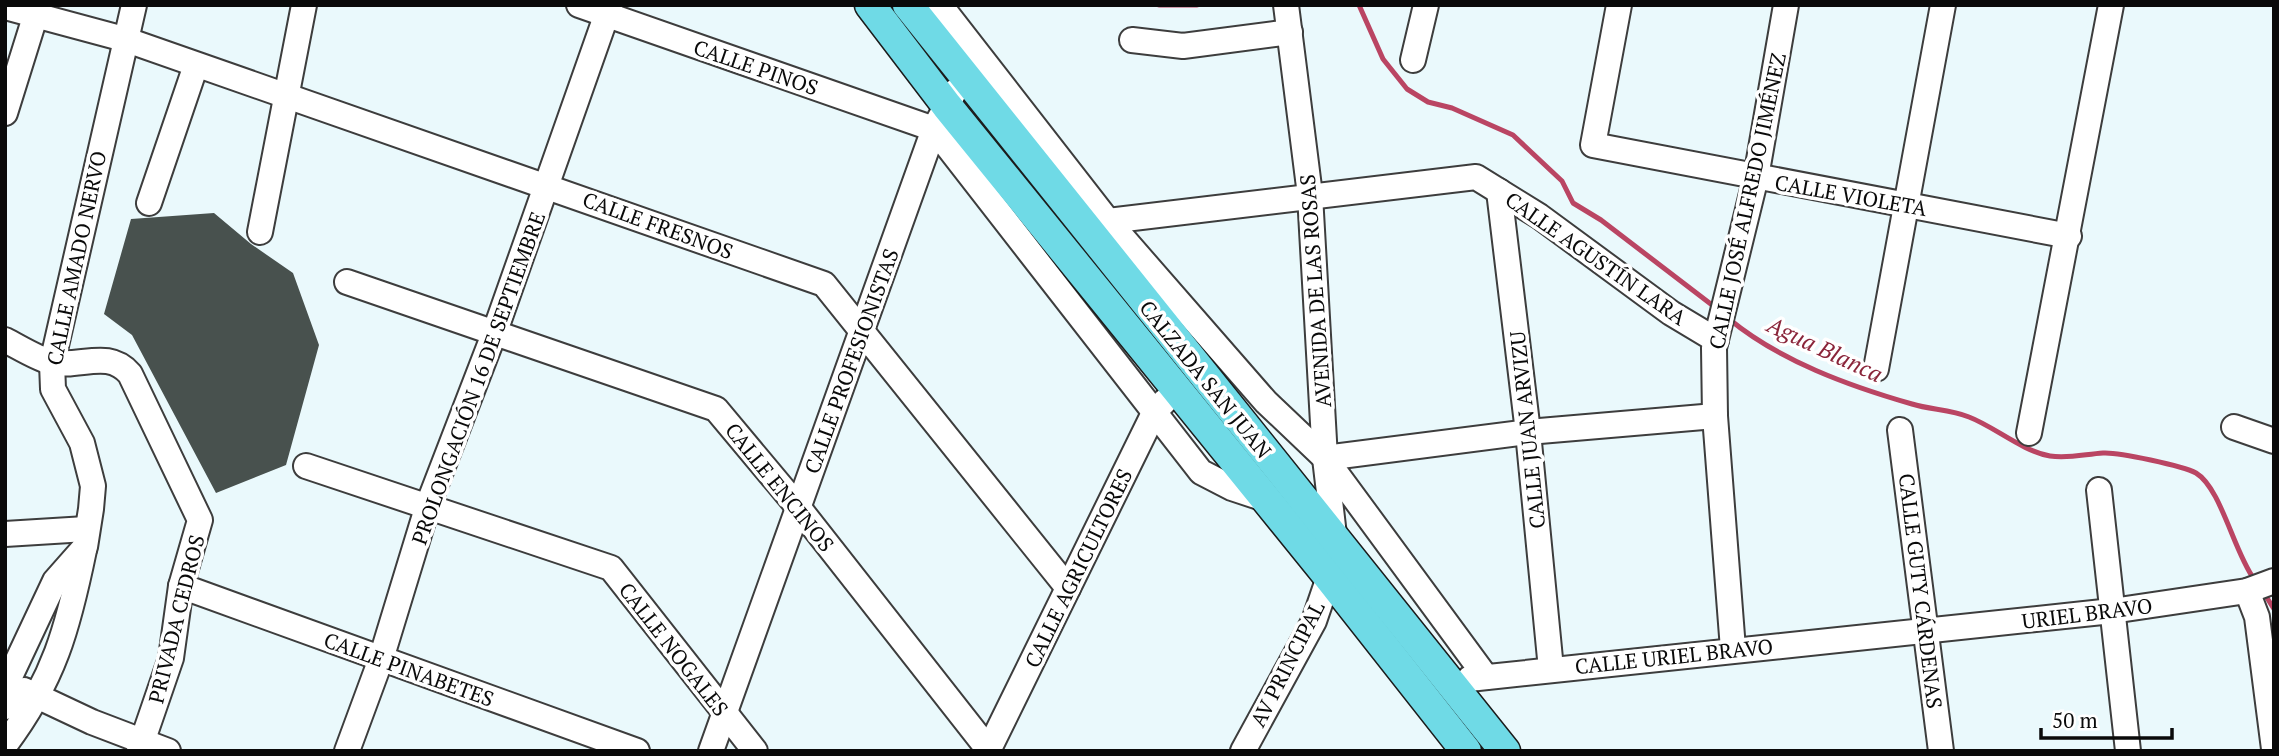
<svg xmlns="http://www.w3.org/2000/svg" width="2279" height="756" viewBox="0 0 2279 756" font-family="'PT Serif',serif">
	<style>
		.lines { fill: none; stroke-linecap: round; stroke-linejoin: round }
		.stream { stroke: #ba4563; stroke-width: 5 }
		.building { fill: #48514e }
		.minor-casing { stroke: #3d3d3d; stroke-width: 28 }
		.major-casing { stroke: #1b1b1b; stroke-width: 33 }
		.minor { stroke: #fff; stroke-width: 24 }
		.major { stroke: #6fdae6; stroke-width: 30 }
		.labels { text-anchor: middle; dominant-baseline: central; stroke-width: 7; stroke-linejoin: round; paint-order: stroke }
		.street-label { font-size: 21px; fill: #0a0a0a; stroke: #fff }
		.water-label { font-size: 23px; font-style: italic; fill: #8a253a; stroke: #fff }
	</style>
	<rect width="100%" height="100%" fill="#eaf9fc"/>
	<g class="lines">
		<g class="stream">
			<path d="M1159 5H1197"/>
			<path d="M1359 5 1383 59 1407 89 1428 102 1452 108 1513 135 1562 181 1573 203 1601 220 1716 308"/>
			<path d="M1729 319C1780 361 1849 386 1912 404 1931 410 1950 409 1969 417 1995 427 2022 451 2050 456 2068 459 2086 454 2103 453 2119 452 2183 466 2196 473 2221 488 2234 552 2254 579"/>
			<path d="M2264 593 2274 609"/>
		</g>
	</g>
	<path class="building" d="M214 213 251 244 293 273 319 345 286 465 216 493 132 335 104 314 131 219Z"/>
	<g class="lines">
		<defs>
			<g id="minor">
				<path d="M579 5 934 129"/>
				<path d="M940 5 1108 221 1266 402 1325 458 1486 677"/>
				<path d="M1619 5 1593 145 2069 236"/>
				<path d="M5 7 124 39 824 284 1068 588"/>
				<path d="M1132 40 1183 46 1290 32"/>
				<path d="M1413 60 1426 5"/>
				<path d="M5 113 35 17"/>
				<path d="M934 129 1201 472 1232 488 1265 499"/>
				<path d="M1499 191 1528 432 1551 669"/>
				<path d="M149 203 196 65"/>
				<path d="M1099 227 1108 221 1476 177 1539 216 1671 313 1716 340"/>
				<path d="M260 232 304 5"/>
				<path d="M347 282 716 409 798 507 988 749"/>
				<path d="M5 340C19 347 36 358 51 362 79 369 108 348 130 374L200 520 181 586 171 658 139 751"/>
				<path d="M1876 369 1943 5"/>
				<path d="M2234 427 2274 441"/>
				<path d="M1900 430 1941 751"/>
				<path d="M2029 433 2111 5"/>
				<path d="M1325 458 1528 432 1715 416"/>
				<path d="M306 466 611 568 755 751"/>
				<path d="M2099 490 2128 751"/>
				<path d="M5 534 86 529"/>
				<path d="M181 586 637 751"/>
				<path d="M2247 591 2257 617 2274 749"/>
				<path d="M1733 649 1715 416 1714 348 1756 177 1786 5"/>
				<path d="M1469 679 2112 611 2247 591 2274 581"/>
				<path d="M24 690 92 722 168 751"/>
				<path d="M5 707 8 702 7 683 55 581 85 547 91 509 93 486 82 443 53 389 52 363 134 5"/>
				<path d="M5 745C54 680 68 628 84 550"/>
				<path d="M347 751 381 659 428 505 494 334 610 5"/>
				<path d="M711 751 934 129 954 92"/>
				<path d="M988 751 1155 411 1165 401"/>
				<path d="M1243 751 1314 621 1329 577 1334 535 1325 458 1310 195 1286 5"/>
			</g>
			<g id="major">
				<path d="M870 5 947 106 1329 577 1466 751"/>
				<path d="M908 5 1505 751"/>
			</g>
		</defs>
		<use href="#minor" class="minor-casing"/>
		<use href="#major" class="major-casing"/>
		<use href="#minor" class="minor"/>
		<use href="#major" class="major"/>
	</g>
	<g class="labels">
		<g class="street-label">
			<text transform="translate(756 67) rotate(19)">CALLE PINOS</text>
			<text transform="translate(1851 195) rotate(10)">CALLE VIOLETA</text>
			<text transform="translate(1747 201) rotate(-78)">CALLE JOSÉ ALFREDO JIMÉNEZ</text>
			<text transform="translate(658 225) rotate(20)">CALLE FRESNOS</text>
			<text transform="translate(76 258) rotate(-78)">CALLE AMADO NERVO</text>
			<text transform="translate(1596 258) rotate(35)">CALLE AGUSTÍN LARA</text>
			<text transform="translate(1315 291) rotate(-94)">AVENIDA DE LAS ROSAS</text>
			<text transform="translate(851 361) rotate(-70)">CALLE PROFESIONISTAS</text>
			<text transform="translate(478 378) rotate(-70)">PROLONGACIÓN 16 DE SEPTIEMBRE</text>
			<text transform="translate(1206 379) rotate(51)">CALZADA SAN JUAN</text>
			<text transform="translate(1527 430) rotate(-96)">CALLE JUAN ARVIZU</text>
			<text transform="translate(780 487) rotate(51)">CALLE ENCINOS</text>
			<text transform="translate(1078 568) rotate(-64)">CALLE AGRICULTORES</text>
			<text transform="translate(1921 591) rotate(83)">CALLE GUTY CÁRDENAS</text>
			<text transform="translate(2087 613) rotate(-7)">URIEL BRAVO</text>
			<text transform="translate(176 619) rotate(-76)">PRIVADA CEDROS</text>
			<text transform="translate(674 649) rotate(52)">CALLE NOGALES</text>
			<text transform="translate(1674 656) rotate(-6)">CALLE URIEL BRAVO</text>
			<text transform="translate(1287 664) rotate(-63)">AV PRINCIPAL</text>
			<text transform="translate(409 669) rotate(20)">CALLE PINABETES</text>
		</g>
		<g class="water-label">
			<text transform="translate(1825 349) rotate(25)">Agua Blanca</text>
		</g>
	</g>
	<rect width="2279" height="756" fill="none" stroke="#0a0a0a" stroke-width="14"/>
	<path d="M2041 728v10h131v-10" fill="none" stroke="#0a0a0a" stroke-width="3.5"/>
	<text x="2052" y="728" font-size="21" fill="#0a0a0a" stroke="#ffffff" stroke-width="5" paint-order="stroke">50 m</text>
</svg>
